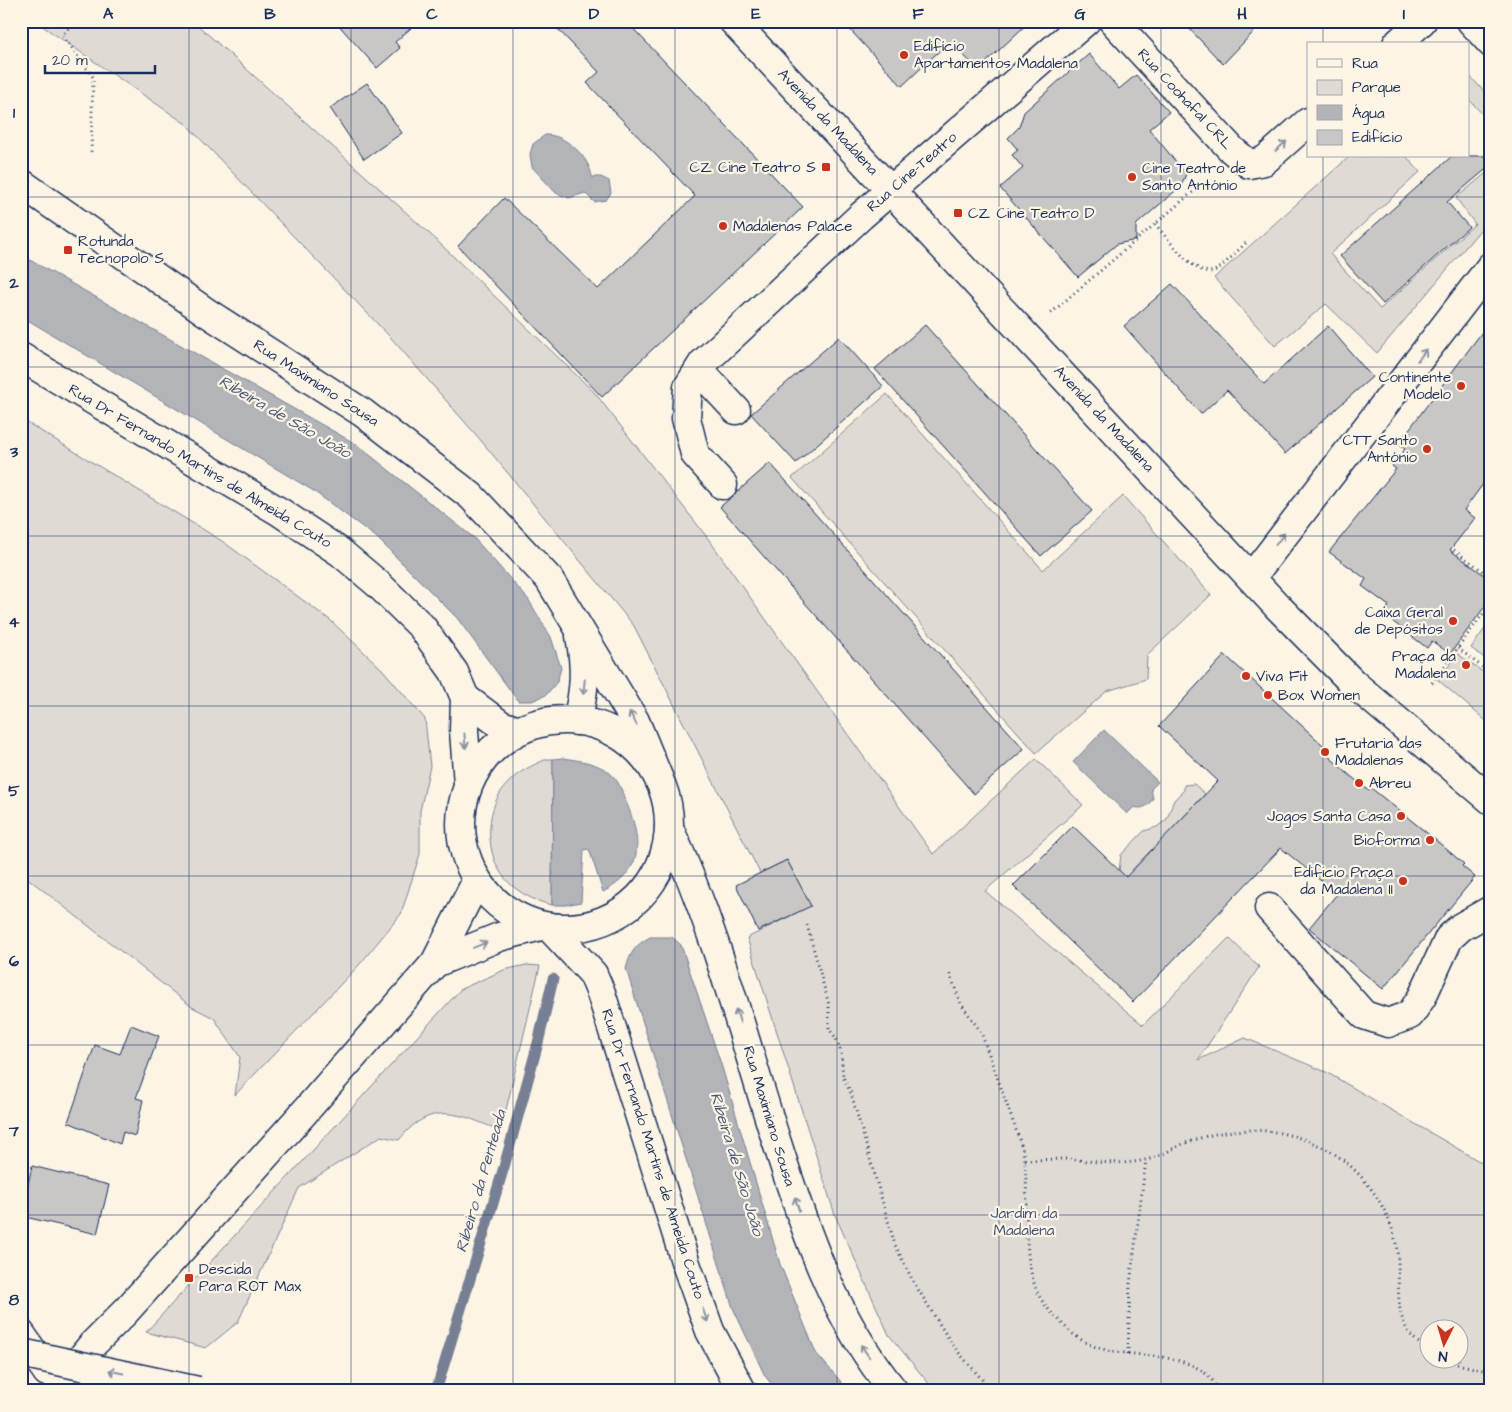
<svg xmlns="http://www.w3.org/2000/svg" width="1512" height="1412" viewBox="0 0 1512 1412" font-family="'Architects Daughter',sans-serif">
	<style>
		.green { fill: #dfdbd4; stroke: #7d8599; fill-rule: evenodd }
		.water { fill: #b2b4b8; stroke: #767f94 }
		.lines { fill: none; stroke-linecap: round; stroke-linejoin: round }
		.stream { stroke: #767f94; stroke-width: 11 }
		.building { fill: #c8c7c6; stroke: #1b2f5e }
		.minor-casing { stroke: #1b2f5e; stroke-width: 31 }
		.major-casing { stroke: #1b2f5e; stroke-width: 31 }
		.path { stroke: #1b2f5e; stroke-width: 3; stroke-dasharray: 1 4; stroke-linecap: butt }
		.minor { stroke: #fcf5e5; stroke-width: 28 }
		.major { stroke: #fcf5e5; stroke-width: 28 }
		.highway-bridge-casing { stroke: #1b2f5e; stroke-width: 31; stroke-linecap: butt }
		.highway-bridge { stroke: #fcf5e5; stroke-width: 28 }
		.oneway { stroke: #8c92a2 }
		.grid { fill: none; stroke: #1b2f5e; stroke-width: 1; stroke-opacity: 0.55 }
		.poi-dot { fill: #c8321e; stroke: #fcf5e5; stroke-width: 2 }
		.labels { text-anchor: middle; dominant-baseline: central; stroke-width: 4.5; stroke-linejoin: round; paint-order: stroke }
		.poi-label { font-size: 15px; fill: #1b2f5e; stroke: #fcf5e5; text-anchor: start }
		.street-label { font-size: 15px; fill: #1b2f5e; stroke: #fcf5e5 }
		.park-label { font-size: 15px; fill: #425176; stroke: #fcf5e5 }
		.water-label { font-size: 16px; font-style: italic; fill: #485779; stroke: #fcf5e5 }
		.neatline { fill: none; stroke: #1b2f5e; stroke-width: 2 }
		.grid-label { font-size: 16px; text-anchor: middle; font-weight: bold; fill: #1b2f5e }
	</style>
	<rect width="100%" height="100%" fill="#fcf5e5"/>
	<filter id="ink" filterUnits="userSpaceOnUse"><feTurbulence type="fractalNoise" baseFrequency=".02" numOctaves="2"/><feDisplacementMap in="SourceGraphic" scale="10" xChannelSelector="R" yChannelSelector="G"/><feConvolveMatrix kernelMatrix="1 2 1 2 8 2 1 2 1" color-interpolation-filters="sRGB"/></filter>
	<g filter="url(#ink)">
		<g class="green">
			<path d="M35 21H193L430 234 595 393 710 541 933 854 1036 759 1083 805 985 891 1143 1025 1229 938 1259 967 1198 1060 1245 1038 1326 1072 1491 1168V1391H935L889 1335 835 1215 747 938 810 906 787 860 760 873 634 626 478 437 392 339 186 124ZM1430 1330H1460V1360H1430Z"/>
			<path d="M1468 74 1491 99V124L1468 98Z"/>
			<path d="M1350 156H1406L1420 172 1330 254 1380 309 1475 224 1456 198 1491 169V217L1377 353 1326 304 1275 346 1214 278Z"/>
			<path d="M887 394 1043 570 1123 496 1211 595 1147 655 1146 679 1107 691 1036 753 792 478Z"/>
			<path d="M21 419 222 541 330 620 382 669 425 719 430 766 420 811V854L401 914 360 964 235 1095 240 1057 214 1018 192 1007 21 873Z"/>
			<path d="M1491 620V663L1471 648Z"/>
			<path d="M1458 654 1491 678V713L1485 720 1438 680Z"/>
			<path d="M547 759H553L552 905C533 901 512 890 501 873 484 847 486 805 508 783 519 771 533 765 547 759Z"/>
			<path d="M1194 784 1205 794 1172 829 1158 854 1152 849 1133 869 1131 882 1119 871 1121 855 1144 831 1157 827 1167 819 1174 800 1184 790V785Z"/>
			<path d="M526 965 540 966 501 1131C460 1114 432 1099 399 1140L381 1136 299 1188 238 1322 206 1348 146 1332 461 989 504 970Z"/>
		</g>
		<g class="water">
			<path d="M545 135C566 134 590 158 592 177H601L609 181 611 193 606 200 594 202 585 193 569 198 556 193 532 167 530 154 533 144Z"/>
			<path d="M21 255 356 444 474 538 528 599 551 637 561 668 557 682 546 695 532 701H518L457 618 376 537 312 490 21 316Z"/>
			<path d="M1104 730 1158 782 1151 789 1153 798C1149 806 1142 810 1134 807L1127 814 1073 762Z"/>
			<path d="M562 758C578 760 602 763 613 776 620 783 623 794 627 804 642 841 644 871 603 892L589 849 584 850 581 902 565 905H552L553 759Z"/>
			<path d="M650 937H672L681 945 721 1064 780 1264 816 1353 849 1391H777L765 1376 733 1308 626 969C630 953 635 945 650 937Z"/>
		</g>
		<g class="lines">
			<path class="stream" d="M436 1391 504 1167 538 1043 553 979"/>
		</g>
		<g class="building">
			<path d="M335 21H419L395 42 400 48 377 68Z"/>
			<path d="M550 21H626L803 207 602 397 458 246 504 198 598 289 695 196 587 83 599 72Z"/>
			<path d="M842 21H1030L978 70 950 41 902 86Z"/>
			<path d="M1182 21H1264L1223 64Z"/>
			<path d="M1089 54 1119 89 1136 75 1169 112 1149 129 1186 174 1181 186 1136 225V240L1117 244 1078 277 1000 188 1023 168 1012 155 1018 150 1008 138 1019 127 1024 112Z"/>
			<path d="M367 83 402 133 364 159 330 108Z"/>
			<path d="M1452 156H1491V165L1447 202 1469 227 1383 304 1340 256Z"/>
			<path d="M1172 284 1264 384 1328 326 1372 377 1285 454 1227 390 1201 414 1124 326Z"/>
			<path d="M1491 320V473L1464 510 1475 518 1450 550 1491 580V598L1450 654 1432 641 1427 648 1383 614 1389 606 1362 586 1366 579 1329 552 1396 469 1392 466 1405 449 1398 444Z"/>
			<path d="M925 325 1092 511 1041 556 875 369Z"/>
			<path d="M839 337 883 386 796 463 751 414Z"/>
			<path d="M770 463 1024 749 974 794 720 507Z"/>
			<path d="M1225 655 1324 746 1321 749 1347 773 1369 791 1371 788 1432 837 1464 864 1462 866 1475 877 1383 989 1309 928 1337 894 1281 848 1133 1002 1013 886 1073 826 1126 877 1218 781 1159 726Z"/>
			<path d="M787 860 811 906 758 931 736 885Z"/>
			<path d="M131 1025 159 1036 136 1098 143 1100 135 1136 123 1132 120 1144 68 1122 95 1045 120 1054Z"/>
			<path d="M32 1166 109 1185 97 1234 21 1216Z"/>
		</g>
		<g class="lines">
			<defs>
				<g id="minor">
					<path d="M733 21 1277 606 1353 683 1491 800"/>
					<path d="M1113 21 1232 150 1249 164 1264 161 1308 122"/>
					<path d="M1471 21 1491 43"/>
					<path d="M1397 44 1422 21"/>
					<path d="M21 357 280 512 340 552 378 584 422 627 454 672 465 698 464 731 468 784"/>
					<path d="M699 370 736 410"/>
					<path d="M723 485 695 454 686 418 688 387 703 363 861 216 1086 21"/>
					<path d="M1251 578 1491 266"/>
					<path d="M465 698 501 725 516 730"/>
					<path d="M1269 908 1364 1015 1388 1023 1410 1015 1422 997 1449 938 1461 927 1491 910"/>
					<path d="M435 963 499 937 541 926"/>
					<path d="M21 1334 47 1372"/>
					<path d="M58 1387 92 1345 126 1311 301 1116 435 963 476 882"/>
				</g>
				<g id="major">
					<path d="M21 183 206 312 363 413 471 496 549 579 635 721 659 779"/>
					<circle cx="565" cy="824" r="104"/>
					<path d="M577 721C585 689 586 669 580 636"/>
					<path d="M669 828C716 929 743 1037 777 1143 805 1231 834 1318 894 1391"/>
					<path d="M549 927 593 974 601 993 685 1261 710 1331 742 1391"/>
				</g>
			</defs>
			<use href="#minor" class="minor-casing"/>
			<use href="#major" class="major-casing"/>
			<g class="path">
				<path d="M75 21 62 35 93 77 91 153"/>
				<path d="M1155 224C1167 237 1195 278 1214 271 1223 267 1239 249 1247 242"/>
				<path d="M1051 313 1196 189"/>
				<path d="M1454 550 1491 577"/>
				<path d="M1458 648 1491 674"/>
				<path d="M1432 683 1491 603"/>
				<path d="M1488 731 1491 728"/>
				<path d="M807 925 829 1005V1029L836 1038 841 1052 843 1077 851 1093 895 1245 913 1281 953 1346 992 1391"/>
				<path d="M950 974 961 1004 981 1032 1022 1147C1032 1191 1020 1239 1034 1283 1038 1298 1048 1310 1059 1320 1069 1332 1084 1344 1099 1348 1132 1358 1176 1351 1205 1373 1211 1377 1215 1385 1219 1391"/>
				<path d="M1025 1160C1038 1160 1052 1159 1066 1159 1092 1161 1120 1166 1145 1160 1158 1158 1171 1149 1183 1144 1231 1125 1276 1125 1322 1147 1359 1164 1392 1209 1397 1250 1402 1290 1388 1328 1430 1350"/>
				<path d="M1128 1354 1130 1284 1146 1160"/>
				<path d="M1448 1360 1457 1364 1491 1372"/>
			</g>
			<use href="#minor" class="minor"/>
			<use href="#major" class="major"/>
			<defs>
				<path id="highway-bridge" d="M21 1353 198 1391"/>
			</defs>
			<use href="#highway-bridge" class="highway-bridge-casing"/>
			<use href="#highway-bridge" class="highway-bridge"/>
		</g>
		<defs><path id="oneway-shaft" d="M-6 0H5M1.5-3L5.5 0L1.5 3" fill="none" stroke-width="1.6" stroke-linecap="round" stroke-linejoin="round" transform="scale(1.25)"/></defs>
		<g class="oneway">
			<use href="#oneway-shaft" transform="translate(1281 146) rotate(-41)"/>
			<use href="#oneway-shaft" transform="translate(1422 355) rotate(-52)"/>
			<use href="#oneway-shaft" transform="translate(1280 539) rotate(-53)"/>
			<use href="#oneway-shaft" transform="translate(584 687) rotate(96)"/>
			<use href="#oneway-shaft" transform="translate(633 718) rotate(-118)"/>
			<use href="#oneway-shaft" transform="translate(465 741) rotate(85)"/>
			<use href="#oneway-shaft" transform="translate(480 945) rotate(-22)"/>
			<use href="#oneway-shaft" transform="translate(738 1016) rotate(-107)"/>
			<use href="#oneway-shaft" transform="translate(797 1204) rotate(-108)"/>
			<use href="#oneway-shaft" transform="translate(705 1315) rotate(70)"/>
			<use href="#oneway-shaft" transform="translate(865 1351) rotate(-124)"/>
			<use href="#oneway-shaft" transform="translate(116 1372) rotate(-168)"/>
		</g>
	</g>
	<path class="grid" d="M189 21V1391M351 21V1391M513 21V1391M675 21V1391M837 21V1391M999 21V1391M1161 21V1391M1323 21V44M1323 156V1391M21 197H1491M21 367H1491M21 536H1491M21 706H1491M21 876H1491M21 1045H1491M21 1215H1491"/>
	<g class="poi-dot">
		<circle cx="904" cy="55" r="5"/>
		<rect x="821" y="162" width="10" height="10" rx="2.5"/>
		<circle cx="1132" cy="177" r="5"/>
		<rect x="953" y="208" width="10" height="10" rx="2.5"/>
		<circle cx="723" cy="226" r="5"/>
		<rect x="63" y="245" width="10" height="10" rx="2.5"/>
		<circle cx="1461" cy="386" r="5"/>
		<circle cx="1427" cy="449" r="5"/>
		<circle cx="1453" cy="621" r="5"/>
		<circle cx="1466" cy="665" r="5"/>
		<circle cx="1246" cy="676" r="5"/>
		<circle cx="1268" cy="695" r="5"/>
		<circle cx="1325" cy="752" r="5"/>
		<circle cx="1359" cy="783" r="5"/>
		<circle cx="1401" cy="816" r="5"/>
		<circle cx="1430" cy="840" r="5"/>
		<circle cx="1403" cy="881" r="5"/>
		<rect x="184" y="1273" width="10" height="10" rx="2.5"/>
	</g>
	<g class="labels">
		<g class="poi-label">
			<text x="914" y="46">Edifício<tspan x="914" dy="17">Apartamentos Madalena</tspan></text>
			<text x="816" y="167" text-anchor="end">CZ Cine Teatro S</text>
			<text x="1142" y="168">Cine Teatro de<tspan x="1142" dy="17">Santo António</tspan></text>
			<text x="968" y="213">CZ Cine Teatro D</text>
			<text x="733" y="226">Madalenas Palace</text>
			<text x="78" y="241">Rotunda<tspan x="78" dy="17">Tecnopolo S</tspan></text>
			<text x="1451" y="377" text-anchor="end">Continente<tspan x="1451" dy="17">Modelo</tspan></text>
			<text x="1417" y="440" text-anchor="end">CTT Santo<tspan x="1417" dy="17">António</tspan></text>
			<text x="1443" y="612" text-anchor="end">Caixa Geral<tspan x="1443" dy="17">de Depósitos</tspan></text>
			<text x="1456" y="656" text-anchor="end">Praça da<tspan x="1456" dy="17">Madalena</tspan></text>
			<text x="1256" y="676">Viva Fit</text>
			<text x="1278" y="695">Box Women</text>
			<text x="1335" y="743">Frutaria das<tspan x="1335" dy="17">Madalenas</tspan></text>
			<text x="1369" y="783">Abreu</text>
			<text x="1391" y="816" text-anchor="end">Jogos Santa Casa</text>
			<text x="1420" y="840" text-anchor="end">Bioforma</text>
			<text x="1393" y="872" text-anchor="end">Edificio Praça<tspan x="1393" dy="17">da Madalena II</tspan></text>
			<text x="199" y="1269">Descida<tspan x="199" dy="17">Para ROT Max</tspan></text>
		</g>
		<g class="street-label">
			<text transform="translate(1185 99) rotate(47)">Rua Coohafal CRL</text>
			<text transform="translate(828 122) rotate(47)">Avenida da Madalena</text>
			<text transform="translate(912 172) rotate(-41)">Rua Cine-Teatro</text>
			<text transform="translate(316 383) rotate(33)">Rua Maximiano Sousa</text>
			<text transform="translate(1104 419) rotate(47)">Avenida da Madalena</text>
			<text transform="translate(200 466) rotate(31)">Rua Dr Fernando Martins de Almeida Couto</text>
			<text transform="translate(769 1116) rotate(73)">Rua Maximiano Sousa</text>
			<text transform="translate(653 1154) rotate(72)">Rua Dr Fernando Martins de Almeida Couto</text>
		</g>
		<g class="park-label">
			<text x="1024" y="1213">Jardim da<tspan x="1024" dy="17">Madalena</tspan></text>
		</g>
		<g class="water-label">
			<text transform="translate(285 417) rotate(30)">Ribeira de São João</text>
			<text transform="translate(737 1164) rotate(73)">Ribeira de São João</text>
			<text transform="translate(481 1181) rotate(-74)">Ribeiro da Penteada</text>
		</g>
	</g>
	<rect width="1512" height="1412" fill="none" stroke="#fcf5e5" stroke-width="55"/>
	<rect x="1307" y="42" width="162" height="115" fill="#fcf5e5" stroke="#a2a6af"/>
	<rect x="1317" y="59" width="25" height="8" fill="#fcf5e5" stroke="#a2a6af"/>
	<text x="1352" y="68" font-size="15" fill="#1b2f5e">Rua</text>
	<rect x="1317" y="80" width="25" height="15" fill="#dfdbd4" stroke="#a2a6af"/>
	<text x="1352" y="92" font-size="15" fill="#1b2f5e">Parque</text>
	<rect x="1317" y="105" width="25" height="15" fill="#b2b4b8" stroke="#a2a6af"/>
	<text x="1352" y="118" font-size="15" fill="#1b2f5e">Água</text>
	<rect x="1317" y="130" width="25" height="15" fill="#c8c7c6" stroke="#a2a6af"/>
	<text x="1352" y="142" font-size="15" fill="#1b2f5e">Edifício</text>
	<g transform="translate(1444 1344) rotate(185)"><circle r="24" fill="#fcf5e5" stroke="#a2a6af"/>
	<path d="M0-4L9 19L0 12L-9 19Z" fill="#c8321e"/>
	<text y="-8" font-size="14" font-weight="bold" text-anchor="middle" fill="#1b2f5e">N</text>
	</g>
	<path d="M45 65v8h110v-8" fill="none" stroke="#1b2f5e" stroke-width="2.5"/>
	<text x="52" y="65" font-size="15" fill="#1b2f5e" stroke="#fcf5e5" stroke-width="4" paint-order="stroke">20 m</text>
	<rect x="28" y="28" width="1456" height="1356" class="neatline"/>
	<g class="grid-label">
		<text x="108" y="19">A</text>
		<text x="270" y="19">B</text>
		<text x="432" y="19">C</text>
		<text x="594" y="19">D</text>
		<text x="756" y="19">E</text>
		<text x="918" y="19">F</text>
		<text x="1080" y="19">G</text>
		<text x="1242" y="19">H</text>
		<text x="1404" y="19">I</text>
		<text x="14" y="118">1</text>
		<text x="14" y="288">2</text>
		<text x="14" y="457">3</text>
		<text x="14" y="627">4</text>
		<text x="14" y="796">5</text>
		<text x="14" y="966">6</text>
		<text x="14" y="1136">7</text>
		<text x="14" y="1305">8</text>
	</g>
</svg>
